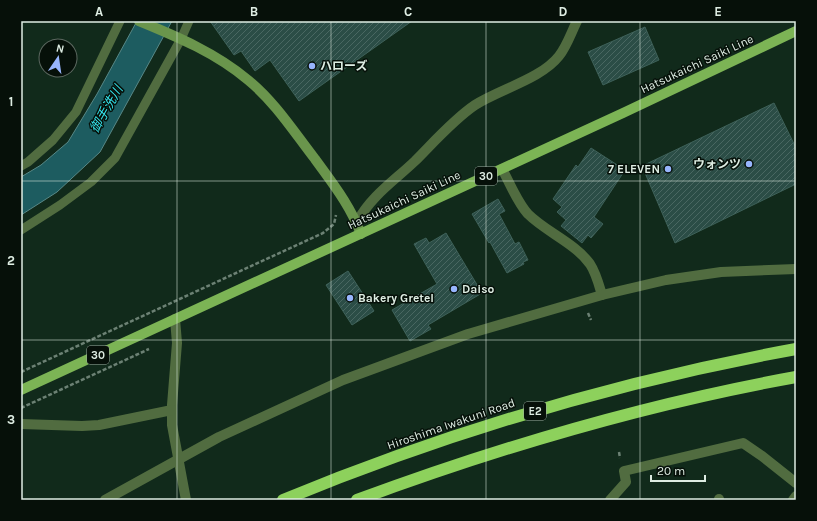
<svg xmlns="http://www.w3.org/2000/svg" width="817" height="521" viewBox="0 0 817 521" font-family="Karla,'Noto Sans JP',sans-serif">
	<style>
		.water { fill: #1d5c60; stroke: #578887 }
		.building { fill: url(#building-hatch); stroke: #3e6159 }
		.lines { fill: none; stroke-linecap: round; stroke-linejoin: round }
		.path { stroke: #6c8174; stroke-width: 2.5; stroke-dasharray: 4 2; stroke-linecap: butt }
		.lane { stroke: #516c40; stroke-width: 9 }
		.street { stroke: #516c40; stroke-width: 10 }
		.secondary { stroke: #6a954c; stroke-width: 10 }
		.primary { stroke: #7cb455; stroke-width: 10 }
		.highway { stroke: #8dd15c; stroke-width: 12 }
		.grid { fill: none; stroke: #deede3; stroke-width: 1; stroke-opacity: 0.55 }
		.poi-dot { fill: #98b5fd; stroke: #061009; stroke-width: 1.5 }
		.labels { text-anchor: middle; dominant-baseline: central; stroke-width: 3; stroke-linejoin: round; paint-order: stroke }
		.shield { fill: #061009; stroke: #9daba2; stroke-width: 1 }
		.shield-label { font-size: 11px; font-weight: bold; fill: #deede3 }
		.street-label { font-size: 12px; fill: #deede3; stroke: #061009 }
		.poi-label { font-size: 12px; font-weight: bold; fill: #deede3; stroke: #061009; text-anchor: start }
		.water-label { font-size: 13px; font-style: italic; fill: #34e5ee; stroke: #061009 }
		.neatline { fill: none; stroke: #deede3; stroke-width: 1.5 }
		.grid-label { font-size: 13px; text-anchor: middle; font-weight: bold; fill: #deede3 }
	</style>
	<defs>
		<pattern id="building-hatch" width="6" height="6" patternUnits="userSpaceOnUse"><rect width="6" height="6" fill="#2b4d46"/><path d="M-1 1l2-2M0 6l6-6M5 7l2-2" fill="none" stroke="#496761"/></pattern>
	</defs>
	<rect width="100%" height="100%" fill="#112a1b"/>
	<path class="water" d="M137 21H172L100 152 57 192 21 215V177L41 165 68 142 97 94Z"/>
	<g class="building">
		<path d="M210 21H412L299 101 270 60 255 71 241 51 234 55Z"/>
		<path d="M645 27 659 60 603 85 588 52Z"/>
		<path d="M774 103 796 148V184L675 243 642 166Z"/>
		<path d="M591 148 625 170 594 217 603 224 591 238 588 235 582 243 561 226 566 220 557 212 562 207 553 199 576 165 578 167Z"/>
		<path d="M498 199 505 211 499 214 515 244 519 242 528 260 523 262 524 264 507 273 490 242 489 243 472 214Z"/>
		<path d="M446 233 482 293 428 325 431 329 410 341 392 310 437 284 414 244 426 238 429 243Z"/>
		<path d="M348 271 374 311 352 325 326 285Z"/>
	</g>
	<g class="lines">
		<g class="path">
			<path d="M588 313 591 320"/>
			<path d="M21 372 323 233 334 224 336 215"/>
			<path d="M21 408 149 349"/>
			<path d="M619 452 620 458"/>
		</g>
		<g class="lane">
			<path d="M21 166 28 162 53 140 76 112 120 21"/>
			<path d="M21 230 60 205 91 182 115 158 181 39 189 21"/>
		</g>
		<g class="street">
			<path d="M502 169C510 183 517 202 528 214 546 232 575 243 590 264 596 273 599 285 602 295"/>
			<path d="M357 222C371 196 394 181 415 161 433 143 454 119 475 105 500 89 541 79 559 56 567 46 571 33 577 21"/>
			<path d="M175 319 177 343 172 405V425L186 500"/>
			<path d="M21 424 82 426 99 425 172 410"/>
			<path d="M719 499V500"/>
			<path d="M105 500 219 437 343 380 468 334 602 295 666 280 721 272 796 269"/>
			<path d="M610 500 626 482 624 471 743 443 762 456 796 483"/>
			<path d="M793 500 796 496"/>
		</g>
		<path class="secondary" d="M139 21C178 37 216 53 248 80 275 102 294 132 315 159 333 184 350 205 361 234"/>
		<path class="primary" d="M21 390 623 113 796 31"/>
		<g class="highway">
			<path d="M283 500C448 432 620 381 796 349"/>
			<path d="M357 500C500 447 646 404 796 377"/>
		</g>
	</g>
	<path class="grid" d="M177 21V500M331 21V500M486 21V500M640 21V500M21 181H796M21 340H796"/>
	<g class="poi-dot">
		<circle cx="312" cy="66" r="4"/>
		<circle cx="749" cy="164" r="4"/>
		<circle cx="668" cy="169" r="4"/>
		<circle cx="454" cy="289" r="4"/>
		<circle cx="350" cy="298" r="4"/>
	</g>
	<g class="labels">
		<g class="shield">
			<rect x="475" y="167" width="22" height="18" rx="3"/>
			<rect x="87" y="346" width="22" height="18" rx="3"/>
			<rect x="524" y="402" width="22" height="18" rx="3"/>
		</g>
		<g class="shield-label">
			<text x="486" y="176">30</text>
			<text x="98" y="355">30</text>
			<text x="535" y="411">E2</text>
		</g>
		<g class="street-label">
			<text transform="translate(697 64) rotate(-25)">Hatsukaichi Saiki Line</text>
			<text transform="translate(404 200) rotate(-25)">Hatsukaichi Saiki Line</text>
			<text transform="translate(451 424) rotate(-19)">Hiroshima Iwakuni Road</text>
		</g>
		<g class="poi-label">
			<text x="320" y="66">ハローズ</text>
			<text x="741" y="164" text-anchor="end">ウォンツ</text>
			<text x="660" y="169" text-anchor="end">7 ELEVEN</text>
			<text x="462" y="289">Daiso</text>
			<text x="358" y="298">Bakery Gretel</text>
		</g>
		<g class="water-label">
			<text transform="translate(106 109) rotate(-60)">御手洗川</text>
		</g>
	</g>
	<rect width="817" height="521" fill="none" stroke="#061009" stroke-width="44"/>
	<g transform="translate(58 58) rotate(13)"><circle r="19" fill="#061009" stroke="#5c6860"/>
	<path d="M0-3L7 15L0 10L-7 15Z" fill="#98b5fd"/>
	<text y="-6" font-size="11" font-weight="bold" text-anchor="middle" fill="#deede3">N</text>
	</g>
	<path d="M651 475v6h54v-6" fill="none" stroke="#deede3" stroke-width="2"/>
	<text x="657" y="475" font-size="12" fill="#deede3" stroke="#061009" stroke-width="3" paint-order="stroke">20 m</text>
	<rect x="22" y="22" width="773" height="477" class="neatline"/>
	<g class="grid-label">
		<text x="99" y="16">A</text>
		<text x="254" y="16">B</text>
		<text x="408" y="16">C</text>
		<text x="563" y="16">D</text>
		<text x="718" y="16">E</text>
		<text x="11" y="106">1</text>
		<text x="11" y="265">2</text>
		<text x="11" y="424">3</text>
	</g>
</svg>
